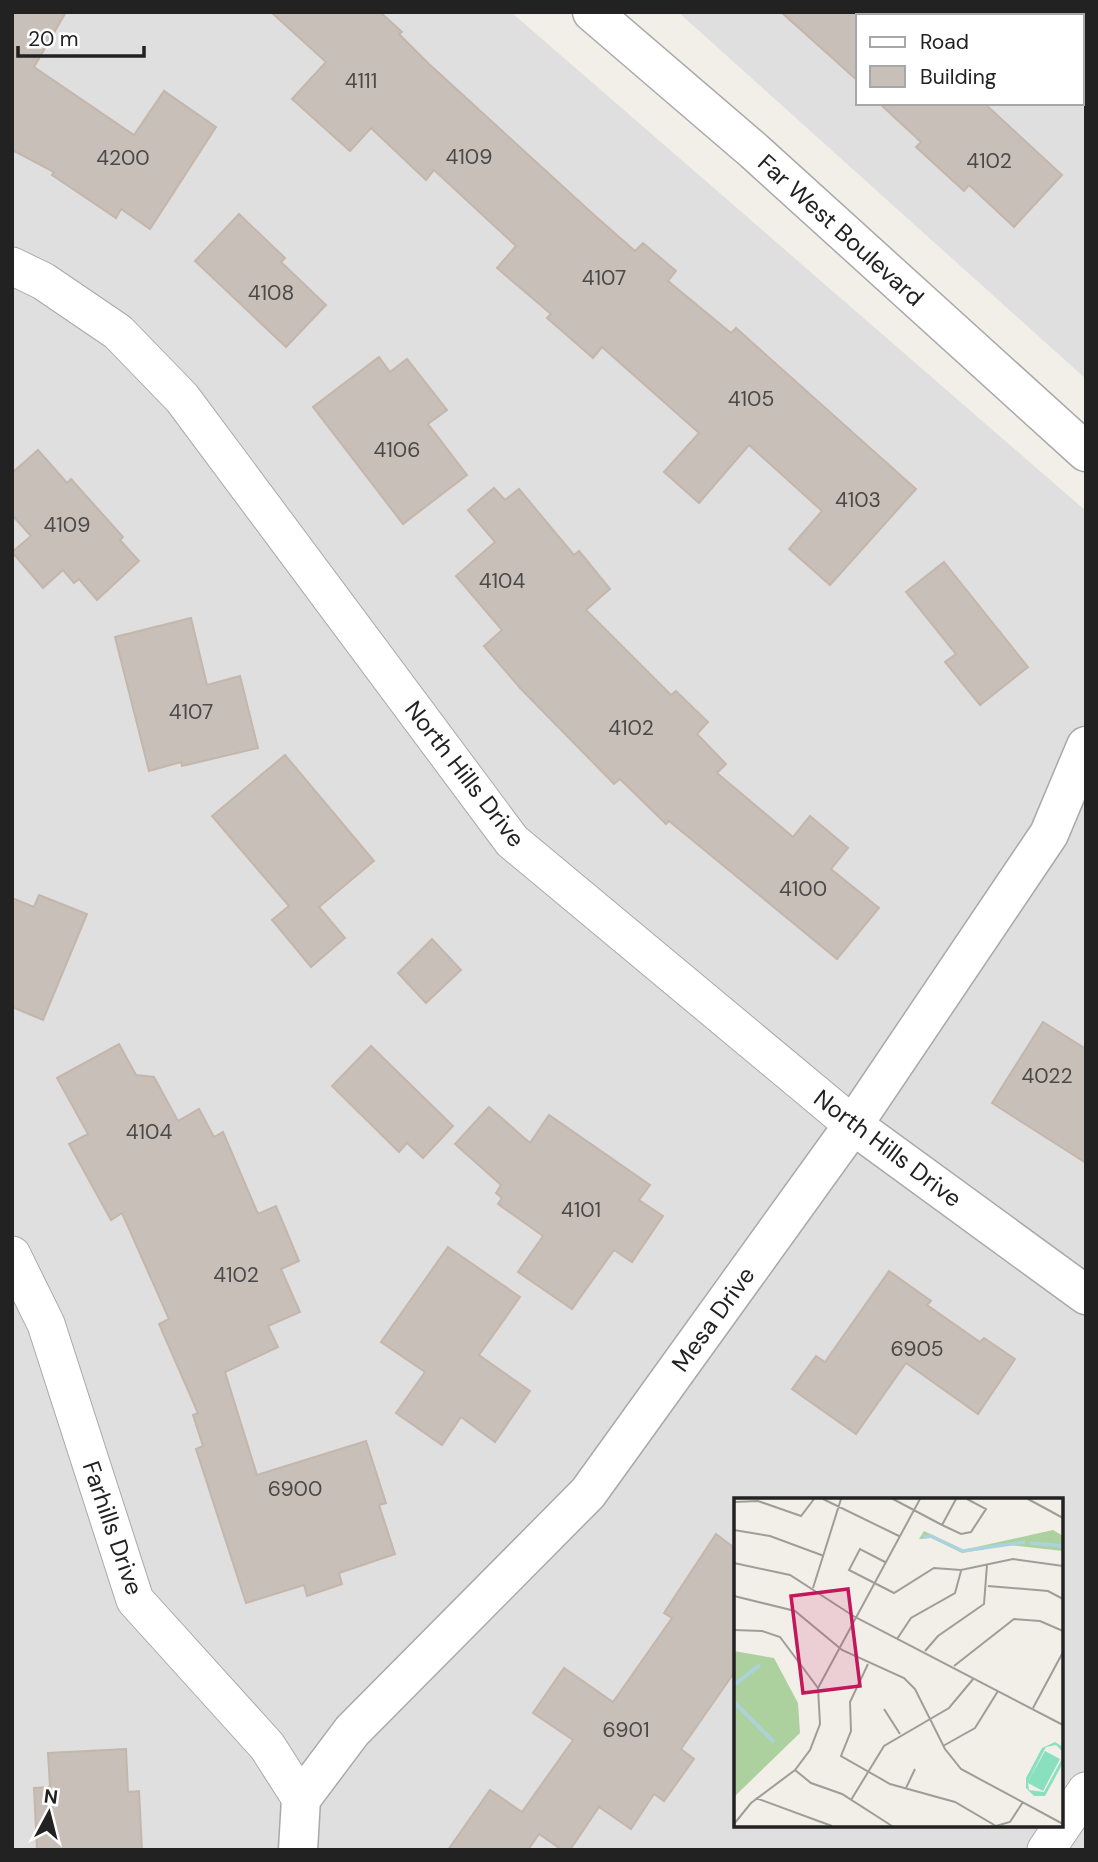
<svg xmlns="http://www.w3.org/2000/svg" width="1098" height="1862" viewBox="0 0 1098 1862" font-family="'DM Sans',sans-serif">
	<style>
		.residential { fill: #e0dfdf; fill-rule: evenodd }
		.building { fill: #c7bfb8; stroke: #c4b6ab; stroke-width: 2 }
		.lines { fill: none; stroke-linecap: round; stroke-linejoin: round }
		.minor-casing { stroke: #a9a9a9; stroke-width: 39 }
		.tertiary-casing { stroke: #a9a9a9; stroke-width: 41 }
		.minor { stroke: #fff; stroke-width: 37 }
		.tertiary { stroke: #fff; stroke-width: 38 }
		.labels { text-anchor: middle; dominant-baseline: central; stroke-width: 6; stroke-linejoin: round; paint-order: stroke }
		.number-label { font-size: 21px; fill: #4b4948 }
		.street-label { font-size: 24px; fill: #222; stroke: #fff }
		.inset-river { fill: none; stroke: #aad3df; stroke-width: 3.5 }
		.inset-road { fill: none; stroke: #9f9d99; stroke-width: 2 }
		.view { fill: #c2185b; fill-opacity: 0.15; stroke: #c2185b; stroke-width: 3.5 }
		.inset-edge { fill: none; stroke: #222; stroke-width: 3.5 }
	</style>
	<rect width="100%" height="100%" fill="#f2efe9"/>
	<g class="residential">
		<path d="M12 12H511L1086 511V1850H12ZM736 1500H1061V1825H736Z"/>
		<path d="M678 12H1086V379ZM858 16H1082V103H858Z"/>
	</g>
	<g class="building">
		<path d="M12 12H66L34 67 134 135 164 91 216 127 150 229 121 209 116 218 52 175 54 172 12 150Z"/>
		<path d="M271 12H380L402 32 399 34 429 64 593 214 635 251 643 243 676 271 668 281 731 333 736 328 916 489 830 585 789 549 822 511 749 445 699 503 664 472 699 433 602 347 593 358 547 318 551 314 497 268 516 246 434 170 426 180 371 128 350 151 292 99 326 62Z"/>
		<path d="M781 12H858V81Z"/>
		<path d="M879 103H984L1062 175 1014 227 969 185 964 191 916 147 921 142Z"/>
		<path d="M239 214 285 258 281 262 326 305 286 347 195 261Z"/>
		<path d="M379 357 390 372 407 359 447 410 428 424 467 475 403 524 313 407Z"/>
		<path d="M38 450 67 483 71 479 123 537 120 540 139 561 97 600 79 579 74 583 63 570 43 588 12 552 31 536 12 515V473Z"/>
		<path d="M494 488 505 500 519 489 574 555 579 551 610 589 586 610 671 695 676 691 708 722 697 734 726 764 717 773 793 837 810 816 848 848 831 869 879 908 837 959 669 821 666 824 620 779 614 784 521 689 484 646 502 630 456 576 495 542 468 510Z"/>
		<path d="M944 562 1028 667 980 705 945 662 956 654 906 592Z"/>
		<path d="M191 618 207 685 240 676 258 748 182 766 181 762 149 771 115 637Z"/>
		<path d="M285 755 374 861 319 907 345 938 311 967 272 920 289 906 212 816Z"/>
		<path d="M39 895 87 914 43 1020 12 1007V898L34 907Z"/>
		<path d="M432 939 461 970 426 1003 398 973Z"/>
		<path d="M1043 1022 1086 1049V1163L992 1103Z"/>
		<path d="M119 1044 136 1075 154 1077 178 1121 199 1109 214 1137 223 1132 258 1214 276 1206 299 1261 281 1269 300 1312 268 1326 278 1347 225 1372 257 1475 366 1441 386 1503 379 1505 395 1554 339 1573 342 1584 307 1596 304 1585 246 1603 196 1449 203 1446 193 1415 198 1413 159 1324 169 1319 122 1213 111 1220 69 1144 88 1134 57 1078Z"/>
		<path d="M371 1046 453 1126 423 1158 407 1143 399 1152 332 1086Z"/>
		<path d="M489 1107 530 1143 549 1115 650 1185 639 1200 663 1216 632 1262 614 1250 572 1309 518 1272 543 1236 498 1204 502 1198 496 1193 501 1185 455 1144Z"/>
		<path d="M448 1247 520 1297 479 1355 530 1391 495 1442 461 1417 442 1445 396 1413 425 1372 381 1342Z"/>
		<path d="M889 1271 931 1301 927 1305 980 1342 984 1338 1015 1359 978 1414 906 1363 856 1434 792 1389 816 1356 825 1362Z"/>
		<path d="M716 1534 736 1549V1670L681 1749 694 1759 664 1801 654 1794 631 1829 599 1807 570 1850H562L539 1834 528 1850H448L490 1790 522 1812 573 1740 533 1713 564 1668 613 1702 672 1618 664 1613Z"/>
		<path d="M126 1749 128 1792 139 1791 142 1850H37L34 1788 50 1787 48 1753Z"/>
	</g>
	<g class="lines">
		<defs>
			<g id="minor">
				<path d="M12 266 43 281 118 332 182 398 512 841 853 1125"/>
				<path d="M12 1255 46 1324 135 1600 267 1746 301 1799"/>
				<path d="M1046 1850 1086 1791"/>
			</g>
			<g id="tertiary">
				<path d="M592 12 754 151 1086 452"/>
				<path d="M853 1125 1086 1295"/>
				<path d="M298 1850 301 1799 352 1731 588 1493 853 1125 1049 834 1086 746"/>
			</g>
		</defs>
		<use href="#minor" class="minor-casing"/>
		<use href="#tertiary" class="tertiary-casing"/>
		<use href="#minor" class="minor"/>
		<use href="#tertiary" class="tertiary"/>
	</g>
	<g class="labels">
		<g class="number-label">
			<text x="361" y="81">4111</text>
			<text x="469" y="157">4109</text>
			<text x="123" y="158">4200</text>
			<text x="989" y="161">4102</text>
			<text x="604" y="278">4107</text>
			<text x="271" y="293">4108</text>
			<text x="751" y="399">4105</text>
			<text x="397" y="450">4106</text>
			<text x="858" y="500">4103</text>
			<text x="67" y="525">4109</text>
			<text x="502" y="581">4104</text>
			<text x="191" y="712">4107</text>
			<text x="631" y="728">4102</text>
			<text x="803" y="889">4100</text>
			<text x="1047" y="1076">4022</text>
			<text x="149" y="1132">4104</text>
			<text x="581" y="1210">4101</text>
			<text x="236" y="1275">4102</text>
			<text x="917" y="1349">6905</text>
			<text x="295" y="1489">6900</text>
			<text x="626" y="1730">6901</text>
		</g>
		<g class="street-label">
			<text transform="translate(841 230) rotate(42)">Far West Boulevard</text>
			<text transform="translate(465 774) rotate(52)">North Hills Drive</text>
			<text transform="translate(888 1148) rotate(37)">North Hills Drive</text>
			<text transform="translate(713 1319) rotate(-54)">Mesa Drive</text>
			<text transform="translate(113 1528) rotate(71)">Farhills Drive</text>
		</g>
	</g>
	<g transform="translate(734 1498)">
		<rect width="329" height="329" fill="#f2efe9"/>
		<path d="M319 32 329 38V53L275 47 228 55 197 40 185 41 190 33 229 52ZM0 153 40 160 64 205 66 235 0 299Z" fill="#add19e"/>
		<path d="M321 244 329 249V254L322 247 312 249 293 285 311 253 326 261 309 293 294 285 295 292 310 294 329 259V265L311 298H300L292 290V280L308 250Z" fill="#88e0be"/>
		<path class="inset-river" d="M189 39 197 38 229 53 291 44M296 45 329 48M0 187 26 167M0 204 40 244"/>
		<path class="inset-road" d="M89 1 165 38M159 1 208 27M222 1 208 27 227 36 237 34 252 11 233 1M294 1 329 20M0 4 24 3 67 18 80 1M0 32 36 38 90 58M151 64 126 51 115 72 160 95 200 70 227 72 279 61 329 68M0 65 56 77 121 119 329 227M254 88 314 93 329 101M79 90 107 1M0 98 61 113 108 152 170 180 181 191 211 251 227 271 329 326M0 132 28 133 46 139 84 190M163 141 177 120 221 95 227 73M191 153 204 138 250 106 253 67M134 166 116 204 117 233 107 258 156 286 221 304 262 328 276 324 289 304M220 168 280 121 306 123 329 133M299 210 329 154M150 211 166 236M209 248 241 230 264 193M61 272 77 285 108 296 158 328M172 290 181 271M22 300 98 328M117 302 150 248 215 210 240 180M0 326 17 305 61 272 76 252 86 226 84 190 186 1"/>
		<path class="view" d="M114 91 126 188 69 195 57 98Z"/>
		<rect width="329" height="329" class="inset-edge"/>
	</g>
	<rect width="1098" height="1862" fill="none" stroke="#222222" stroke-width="28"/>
	<rect x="856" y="14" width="228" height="91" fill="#ffffff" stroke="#a7a7a7" stroke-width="2"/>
	<rect x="870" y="37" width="35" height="10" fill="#ffffff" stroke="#a7a7a7" stroke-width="2"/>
	<text x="920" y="49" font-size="21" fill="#222222">Road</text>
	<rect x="870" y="66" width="35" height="21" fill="#c7bfb8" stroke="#a7a7a7" stroke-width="2"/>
	<text x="920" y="84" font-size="21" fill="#222222">Building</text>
	<g transform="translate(49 1813) rotate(7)" stroke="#ffffff" stroke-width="5" paint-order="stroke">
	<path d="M0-5L12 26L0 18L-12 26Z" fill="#222222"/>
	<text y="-10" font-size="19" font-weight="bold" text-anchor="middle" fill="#222222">N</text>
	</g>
	<path d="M18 46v10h126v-10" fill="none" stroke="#222222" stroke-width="3.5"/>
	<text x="28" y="46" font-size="21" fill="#222222" stroke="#ffffff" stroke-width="5" paint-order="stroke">20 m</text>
</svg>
